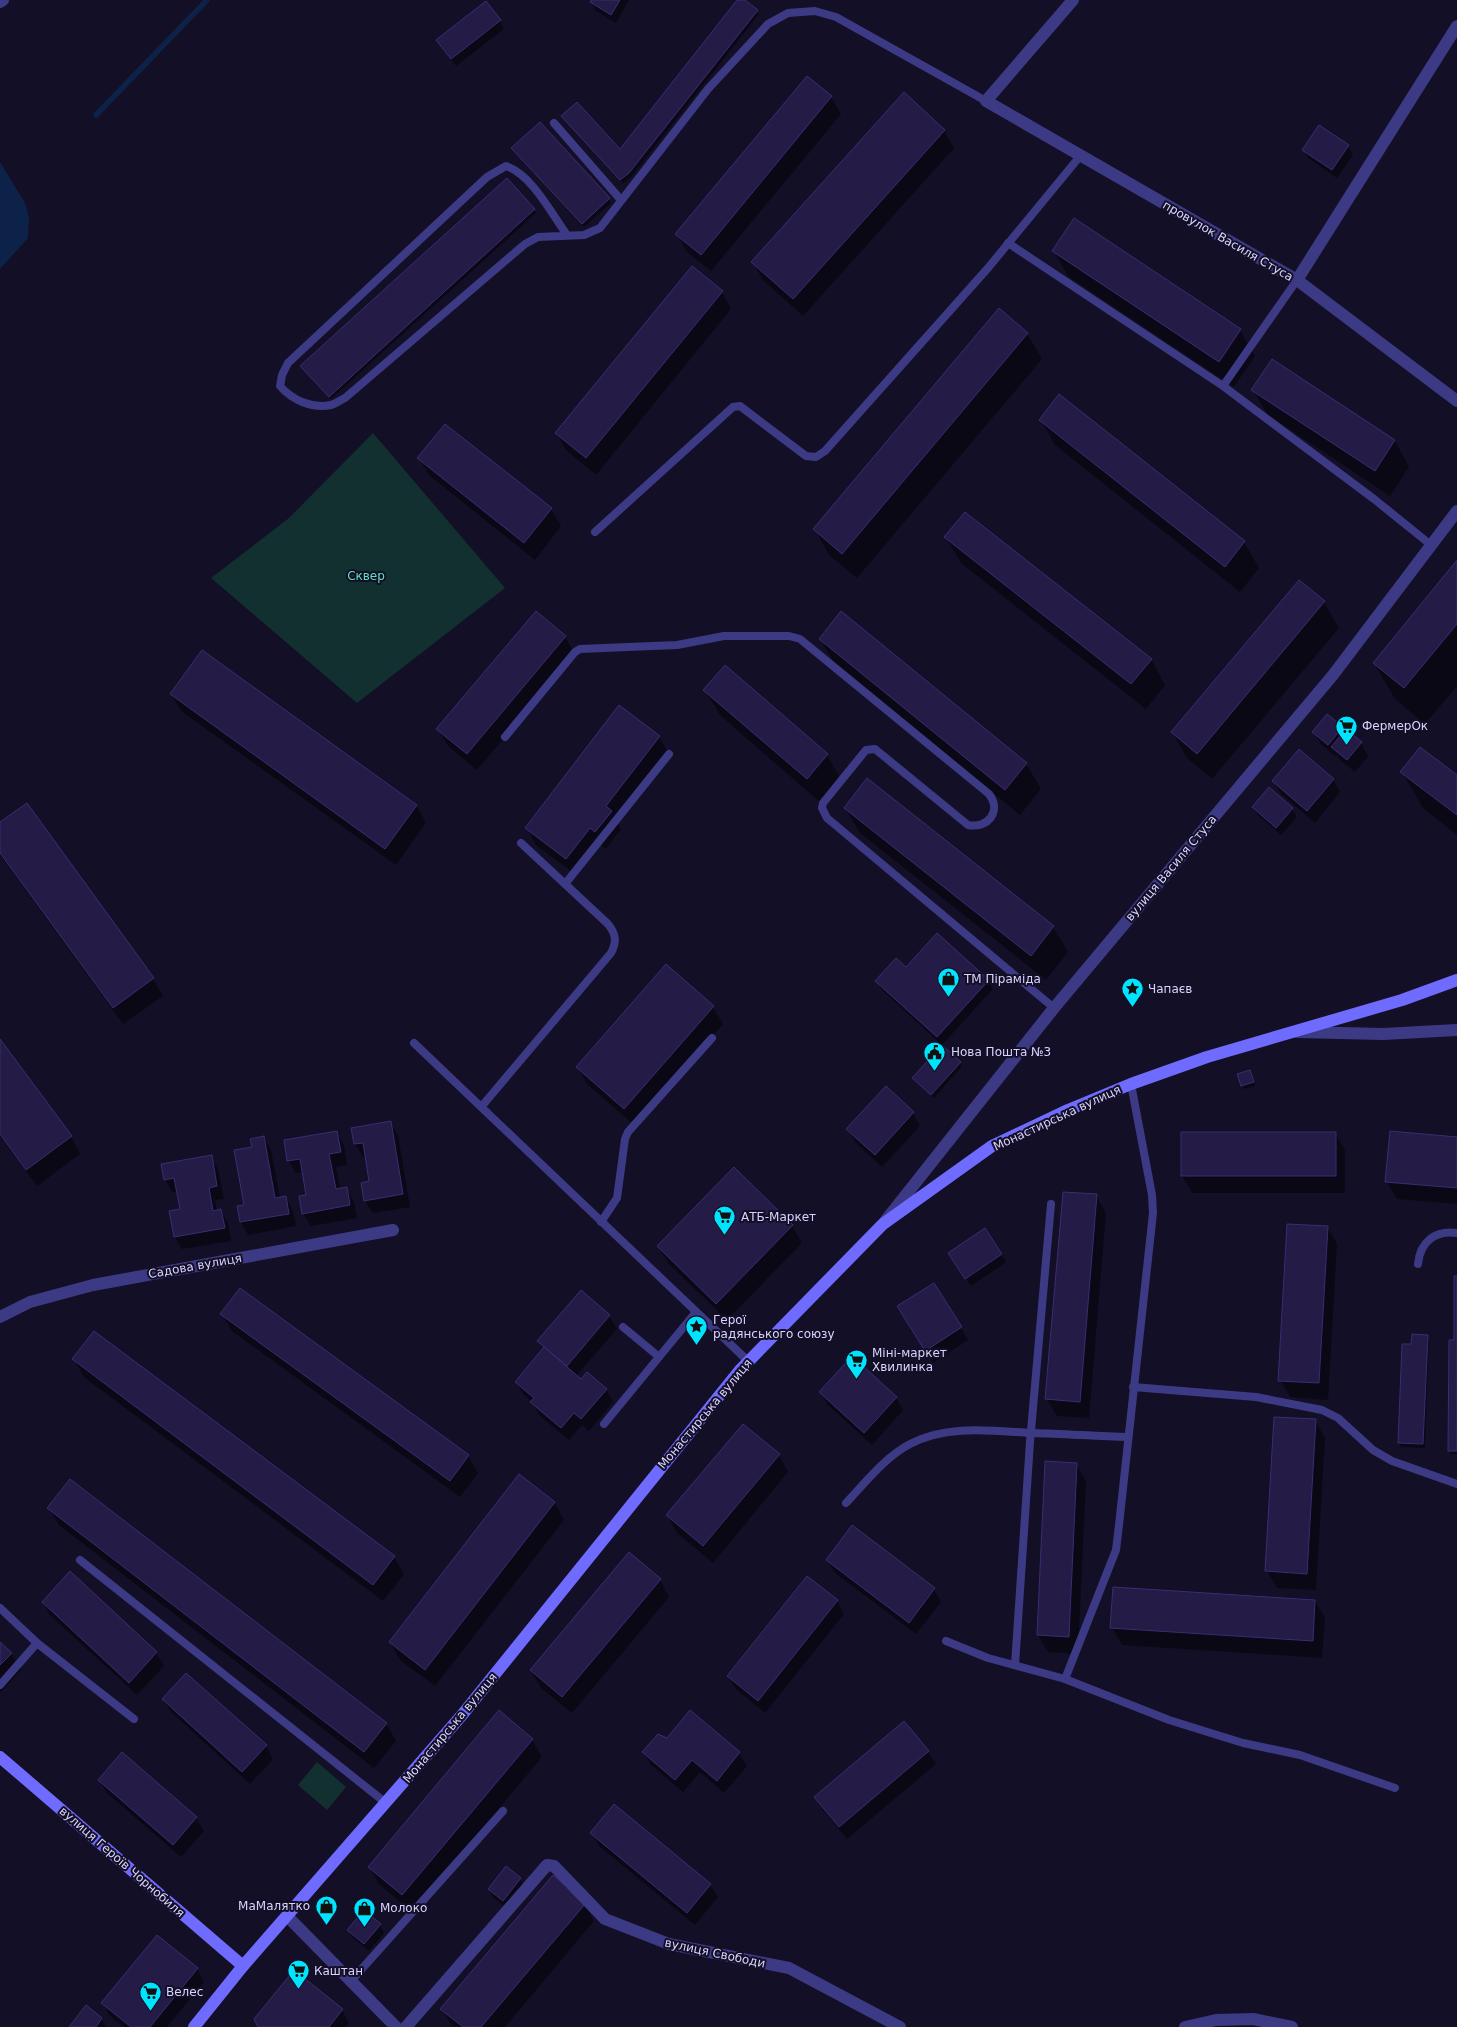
<svg xmlns="http://www.w3.org/2000/svg" width="1457" height="2027" viewBox="0 0 1457 2027" font-family="'DejaVu Sans',sans-serif">
	<style>
		.green { fill: #12302f }
		.water { fill: #0c2248 }
		.shadow { fill: #0007 }
		.lines { fill: none; stroke-linecap: round; stroke-linejoin: round }
		.stream { stroke: #0c2248; stroke-width: 5.5 }
		.building { fill: #241b47; stroke: #3b2d73 }
		.lane { stroke: #3d3a85; stroke-width: 8 }
		.street { stroke: #3d3a85; stroke-width: 12 }
		.secondary { stroke: #6f6bff; stroke-width: 12 }
		.labels { text-anchor: middle; dominant-baseline: central; stroke-width: 4; stroke-linejoin: round; paint-order: stroke }
		.street-label { font-size: 12px; fill: #d9d4ff; stroke: #130f26 }
		.park-label { font-size: 12px; fill: #5fe0c0; stroke: #130f26 }
		.poi-label { font-size: 12px; fill: #d9d4ff; stroke: #130f26; text-anchor: start }
	</style>
	<rect width="100%" height="100%" fill="#130f26"/>
	<g class="green">
		<path d="M373 433 505 588 357 703 211 578 289 518Z"/>
		<path d="M317 1762 346 1787 327 1810 298 1785Z"/>
	</g>
	<path class="water" d="M0 162 25 203 29 217 28 238 0 269Z"/>
	<g class="shadow">
		<path d="M592 0H629L616 23 596 11 591 2Z"/>
		<path d="M739 0H743L759 14 631 177 623 183 565 120 620 151Z"/>
		<path d="M500 21 504 29 456 66 437 40Z"/>
		<path d="M831 97 841 114 711 271 687 252 677 234Z"/>
		<path d="M539 123 611 203 584 227 515 151Z"/>
		<path d="M1320 127 1348 146 1353 155 1337 178 1308 158 1304 150Z"/>
		<path d="M944 131 954 148 803 316 763 280 753 262Z"/>
		<path d="M534 210 536 213 331 399 304 369Z"/>
		<path d="M1054 251 1240 330 1255 356 1234 387 1068 276Z"/>
		<path d="M722 292 731 309 596 475 566 450 557 433Z"/>
		<path d="M1027 334 1042 359 857 578 829 555 815 529Z"/>
		<path d="M1272 361 1395 441 1409 467 1390 496 1268 415 1253 390Z"/>
		<path d="M1060 396 1244 542 1259 568 1240 592 1055 445 1041 420Z"/>
		<path d="M445 425 551 509 561 526 535 560 429 475 419 458Z"/>
		<path d="M946 538 1151 659 1165 685 1146 709 961 563Z"/>
		<path d="M1457 562V686L1425 724 1395 699 1374 663Z"/>
		<path d="M1299 581 1324 602 1339 628 1212 779 1187 758 1172 732Z"/>
		<path d="M841 613 1026 764 1041 789 1020 815 835 664 820 639Z"/>
		<path d="M565 637 575 654 477 770 448 746 438 729Z"/>
		<path d="M725 667 827 755 842 781 822 804 720 715 705 690Z"/>
		<path d="M171 694 417 806 426 823 396 865 181 711Z"/>
		<path d="M1342 728 1345 733 1361 743 1368 756 1355 772 1340 760 1337 755 1336 757 1321 744 1313 732Z"/>
		<path d="M659 737 669 754 617 822 621 829 606 849 600 844 576 875 536 845 527 828Z"/>
		<path d="M1402 772 1457 777V835L1423 808Z"/>
		<path d="M1333 779 1340 792 1315 823 1281 794 1273 781Z"/>
		<path d="M27 805 153 979 163 996 123 1024 0 855V824Z"/>
		<path d="M1253 807 1292 809 1297 817 1281 835 1258 815Z"/>
		<path d="M845 808 1053 927 1068 952 1046 980 860 833Z"/>
		<path d="M937 935 988 981 993 989 942 1045 881 989 876 981 906 969Z"/>
		<path d="M666 966 713 1007 723 1024 634 1125 587 1084 577 1067Z"/>
		<path d="M0 1041 71 1137 80 1154 37 1186 0 1136Z"/>
		<path d="M960 1062 962 1066 934 1098 916 1081Z"/>
		<path d="M1252 1075 1255 1086 1244 1089 1242 1085Z"/>
		<path d="M913 1113 920 1126 882 1167 855 1142 848 1129Z"/>
		<path d="M390 1123 398 1135 410 1207 373 1213 365 1201 371 1182 366 1156 363 1157 355 1144Z"/>
		<path d="M336 1132 344 1145 347 1165 336 1167 340 1190 346 1189 354 1202 357 1218 311 1226 303 1213 307 1196 303 1172 296 1173 289 1161Z"/>
		<path d="M1335 1133 1345 1150V1193H1192L1182 1176V1134Z"/>
		<path d="M263 1137 271 1150 280 1199 286 1198 293 1211 296 1226 248 1235 241 1222 238 1207 246 1206 253 1148Z"/>
		<path d="M1457 1138V1204L1397 1199 1387 1182Z"/>
		<path d="M211 1156 218 1169 224 1199 215 1200 217 1211H221L228 1223 231 1241 182 1249 175 1237 181 1210 178 1191 172 1192 165 1179Z"/>
		<path d="M734 1169 792 1226 802 1243 727 1320 668 1263 658 1246Z"/>
		<path d="M1096 1196 1106 1213 1089 1418 1057 1416 1047 1399Z"/>
		<path d="M1327 1227 1337 1244 1328 1400 1290 1397 1280 1380Z"/>
		<path d="M1001 1254 1006 1262 971 1286 954 1262Z"/>
		<path d="M1457 1277V1454H1451L1449 1450Z"/>
		<path d="M581 1292 609 1316 617 1329 576 1376 581 1381 606 1389 613 1402 589 1431 582 1425 569 1440 539 1415 532 1402 524 1395 516 1382 544 1349 539 1341Z"/>
		<path d="M222 1314 468 1456 478 1473 460 1497 232 1331Z"/>
		<path d="M906 1319 961 1328 968 1340 933 1363Z"/>
		<path d="M1427 1336 1429 1340 1425 1448 1401 1447 1399 1443 1403 1345H1412Z"/>
		<path d="M74 1359 394 1557 404 1574 383 1601 84 1377Z"/>
		<path d="M820 1392 896 1398 903 1410 872 1445 828 1405Z"/>
		<path d="M1276 1418 1315 1420 1325 1438 1316 1590 1277 1588 1267 1571Z"/>
		<path d="M779 1455 788 1472 713 1563 677 1533 668 1516Z"/>
		<path d="M1076 1464 1086 1481 1078 1654 1048 1652 1038 1635Z"/>
		<path d="M554 1502 564 1520 435 1686 400 1660 390 1642Z"/>
		<path d="M49 1508 386 1723 396 1741 374 1768 59 1525Z"/>
		<path d="M827 1560 934 1589 941 1602 916 1634 835 1573Z"/>
		<path d="M70 1573 156 1653 164 1666 137 1695 50 1615 43 1602Z"/>
		<path d="M660 1580 669 1597 572 1713 541 1688 531 1671Z"/>
		<path d="M837 1601 844 1614 765 1713 736 1689 728 1677Z"/>
		<path d="M1315 1601 1325 1618 1322 1658 1122 1645 1112 1628Z"/>
		<path d="M0 1643 11 1653 21 1670 0 1693Z"/>
		<path d="M163 1700 266 1746 273 1759 250 1784 171 1712Z"/>
		<path d="M690 1712 739 1753 747 1766 724 1793 700 1772 683 1792 651 1765 643 1752 668 1739Z"/>
		<path d="M532 1740 542 1757 412 1912 379 1884 369 1867Z"/>
		<path d="M928 1752 936 1764 847 1839 823 1810 815 1797Z"/>
		<path d="M123 1754 196 1818 204 1831 181 1857 107 1793 99 1780Z"/>
		<path d="M592 1833 710 1885 718 1897 695 1925 599 1846Z"/>
		<path d="M520 1879 525 1887 508 1909 494 1898 489 1889Z"/>
		<path d="M585 1904 594 1921 505 2027 452 2026 442 2009Z"/>
		<path d="M380 1925 384 1933 369 1951 353 1938 348 1930Z"/>
		<path d="M197 1969 204 1982 167 2027H124L110 2016 103 2003Z"/>
		<path d="M86 2007 101 2019 106 2027H71Z"/>
		<path d="M342 2010 349 2023 346 2027H259Z"/>
	</g>
	<g class="lines">
		<path class="stream" d="M96 115 207 0"/>
	</g>
	<g class="building">
		<path d="M591 0H620L611 15 590 2Z"/>
		<path d="M737 0H745L758 10 629 173 620 180 561 116 577 102 620 149Z"/>
		<path d="M486 1 501 20 451 59 436 40Z"/>
		<path d="M807 76 832 96 701 255 675 234Z"/>
		<path d="M904 92 945 130 793 299 751 262Z"/>
		<path d="M540 122 610 198 582 224 511 148Z"/>
		<path d="M1319 125 1349 145 1332 170 1302 150Z"/>
		<path d="M507 178 535 209 329 397 300 366Z"/>
		<path d="M1074 218 1241 329 1219 362 1052 251Z"/>
		<path d="M692 266 723 291 586 458 555 433Z"/>
		<path d="M999 308 1028 333 842 554 813 529Z"/>
		<path d="M1272 359 1395 440 1375 471 1251 390Z"/>
		<path d="M1059 394 1245 541 1225 567 1039 420Z"/>
		<path d="M445 424 552 508 524 543 417 458Z"/>
		<path d="M965 512 1152 659 1131 684 944 537Z"/>
		<path d="M1457 560V624L1404 688 1373 663Z"/>
		<path d="M1299 580 1325 601 1197 754 1171 732Z"/>
		<path d="M536 611 566 636 467 754 436 729Z"/>
		<path d="M841 611 1027 763 1005 790 819 639Z"/>
		<path d="M202 650 417 805 385 849 170 694Z"/>
		<path d="M725 665 828 754 807 779 703 690Z"/>
		<path d="M619 705 660 736 606 806 612 811 595 832 590 828 566 859 525 828Z"/>
		<path d="M1327 714 1343 727 1328 745 1312 732Z"/>
		<path d="M1346 729 1362 742 1347 760 1331 747Z"/>
		<path d="M1420 747 1457 775V815L1400 772Z"/>
		<path d="M1299 749 1334 779 1307 811 1272 781Z"/>
		<path d="M867 778 1054 926 1031 956 844 808Z"/>
		<path d="M1269 787 1293 808 1276 828 1252 807Z"/>
		<path d="M27 803 154 978 113 1008 0 853V822Z"/>
		<path d="M937 933 989 980 937 1037 875 981 896 958 906 967Z"/>
		<path d="M666 964 714 1006 624 1109 576 1067Z"/>
		<path d="M0 1039 72 1136 26 1170 0 1134Z"/>
		<path d="M942 1045 961 1062 931 1095 912 1078Z"/>
		<path d="M1250 1070 1254 1082 1241 1086 1237 1074Z"/>
		<path d="M886 1086 914 1112 875 1155 846 1129Z"/>
		<path d="M391 1121 403 1194 364 1201 361 1183 369 1181 363 1143 354 1144 351 1128Z"/>
		<path d="M337 1131 341 1152 329 1154 336 1189 347 1187 350 1205 302 1214 299 1196 306 1195 300 1159 287 1161 284 1140Z"/>
		<path d="M1390 1131 1457 1137V1188L1385 1182Z"/>
		<rect x="1181" y="1132" width="155" height="44"/>
		<path d="M264 1136 275 1198 286 1196 289 1214 240 1222 237 1206 244 1205 234 1150 252 1147 250 1139Z"/>
		<path d="M212 1155 217 1186 209 1188 213 1211 221 1209 225 1228 174 1237 169 1211 180 1209 174 1178 164 1180 161 1164Z"/>
		<path d="M734 1167 793 1225 716 1304 657 1246Z"/>
		<path d="M1063 1192 1097 1194 1080 1402 1045 1399Z"/>
		<path d="M1287 1224 1328 1226 1319 1383 1278 1381Z"/>
		<path d="M985 1228 1002 1254 965 1279 948 1253Z"/>
		<path d="M1454 1276H1457V1451H1448L1449 1340H1454Z"/>
		<path d="M934 1283 962 1327 925 1351 897 1306Z"/>
		<path d="M240 1288 469 1455 450 1481 220 1314Z"/>
		<path d="M581 1290 610 1315 567 1366 537 1341Z"/>
		<path d="M94 1331 395 1556 373 1585 72 1359Z"/>
		<path d="M1412 1334 1428 1335 1423 1444 1398 1443 1402 1344H1411Z"/>
		<path d="M544 1347 581 1379 587 1372 607 1389 581 1419 574 1413 561 1428 530 1402 534 1398 515 1382Z"/>
		<path d="M852 1356 897 1397 864 1433 819 1392Z"/>
		<path d="M1274 1417 1316 1419 1307 1574 1265 1571Z"/>
		<path d="M743 1424 780 1454 703 1546 666 1515Z"/>
		<path d="M1045 1461 1077 1463 1069 1637 1037 1635Z"/>
		<path d="M519 1474 555 1502 425 1670 389 1642Z"/>
		<path d="M70 1479 387 1723 364 1752 47 1508Z"/>
		<path d="M852 1525 935 1588 909 1623 826 1560Z"/>
		<path d="M629 1552 661 1579 562 1697 530 1670Z"/>
		<path d="M70 1571 157 1652 129 1683 42 1602Z"/>
		<path d="M807 1576 838 1600 758 1701 727 1676Z"/>
		<path d="M1113 1587 1315 1600 1313 1641 1110 1628Z"/>
		<path d="M0 1642 12 1653 0 1665Z"/>
		<path d="M186 1673 267 1745 242 1772 162 1699Z"/>
		<path d="M499 1710 533 1739 402 1895 368 1867Z"/>
		<path d="M690 1710 740 1752 717 1781 692 1760 675 1780 642 1752 658 1734 667 1738Z"/>
		<path d="M904 1721 929 1751 839 1827 814 1797Z"/>
		<path d="M122 1752 197 1817 173 1845 98 1780Z"/>
		<path d="M614 1804 711 1884 687 1913 590 1833Z"/>
		<path d="M506 1866 521 1878 503 1901 488 1889Z"/>
		<path d="M553 1875 586 1903 481 2027H463L440 2009Z"/>
		<path d="M364 1910 381 1924 364 1944 347 1930Z"/>
		<path d="M157 1935 198 1968 150 2027H131L101 2003Z"/>
		<path d="M294 1970 343 2009 329 2027H258L254 2019Z"/>
		<path d="M86 2005 102 2018 96 2027H69Z"/>
	</g>
	<g class="lines">
		<g class="lane">
			<path d="M554 123 621 200"/>
			<path d="M567 235C551 213 532 175 506 166L487 177 288 363 282 375 280 386C292 400 312 409 331 405 335 404 341 400 345 398L525 244 538 237 584 235 600 228 708 89 768 24 788 13 815 11 836 17 986 101"/>
			<path d="M1008 243 1223 386 1374 499 1431 545"/>
			<path d="M1223 386 1297 280"/>
			<path d="M595 532 733 407 740 406 806 456 816 457 825 451 988 268 1081 155"/>
			<path d="M505 737 575 652 580 649 677 645 724 636H789L800 639 989 794C1002 811 988 829 968 825L875 749 866 750 823 803 822 808 827 818 1054 1008"/>
			<path d="M565 884 669 754"/>
			<path d="M414 1043 748 1361"/>
			<path d="M482 1106 611 953C617 942 616 934 608 924L521 843"/>
			<path d="M601 1222 617 1198 625 1139 628 1132 712 1038"/>
			<path d="M1418 1264C1420 1242 1435 1230 1457 1233"/>
			<path d="M623 1327 658 1356"/>
			<path d="M1133 1387 1256 1397 1322 1410 1338 1418 1373 1450 1392 1461 1457 1484"/>
			<path d="M604 1424 696 1312"/>
			<path d="M846 1503C865 1483 885 1457 910 1444 947 1424 993 1431 1033 1433 1065 1434 1096 1436 1128 1437"/>
			<path d="M80 1560 386 1803"/>
			<path d="M0 1608 37 1643"/>
			<path d="M946 1641 988 1658 1065 1679 1169 1720 1243 1743 1300 1755 1395 1788"/>
			<path d="M1015 1665 1030 1442 1051 1204"/>
			<path d="M1065 1679 1116 1550 1119 1525 1153 1213 1152 1195 1131 1084"/>
			<path d="M0 1685 37 1643 134 1719"/>
			<path d="M351 1981 503 1811"/>
		</g>
		<g class="street">
			<path d="M1073 0 986 101 1297 280 1457 401"/>
			<path d="M0 2 3 0"/>
			<path d="M1297 280 1457 26"/>
			<path d="M1297 1032 1383 1034 1457 1030"/>
			<path d="M886 1220 1054 1008 1333 675 1457 511"/>
			<path d="M0 1317 30 1302 93 1285 393 1230"/>
			<path d="M288 1917 396 2027"/>
			<path d="M406 2027 547 1865 554 1866 605 1919 669 1944 789 1968 900 2027"/>
			<path d="M1185 2027 1216 2020 1253 2019 1292 2027"/>
		</g>
		<g class="secondary">
			<path d="M0 1757 243 1966"/>
			<path d="M194 2027 243 1966 462 1715 740 1370 883 1224 992 1146 1068 1110 1131 1084 1207 1057 1402 1000 1457 980"/>
		</g>
	</g>
	<defs>
		<symbol id="supermarket-pin" viewBox="-11 -11 22 30"><path d="M0 17L-7.5 6A9.5 9.5 0 1 1 7.5 6Z" fill="#00e5ff" stroke="#130f26"/><path d="M-6-5.5h2.5l.6 2H6L4.5 2H-2.5L-4.4-4H-6ZM-1.5 3.2a1.3 1.3 0 1 0 .1 0ZM3 3.2a1.3 1.3 0 1 0 .1 0Z" fill="#111"/></symbol>
		<symbol id="shop-pin" viewBox="-11 -11 22 30"><path d="M0 17L-7.5 6A9.5 9.5 0 1 1 7.5 6Z" fill="#00e5ff" stroke="#130f26"/><path d="M-5-2.5h2.3a2.7 3.5 0 0 1 5.4 0H5L5.5 6h-11ZM-1.5-2.5h3a1.5 2.3 0 0 0-3 0Z" fill="#111"/></symbol>
		<symbol id="sight-pin" viewBox="-11 -11 22 30"><path d="M0 17L-7.5 6A9.5 9.5 0 1 1 7.5 6Z" fill="#00e5ff" stroke="#130f26"/><path d="M0-6L1.8-2.2L6-1.7L2.9 1.2L3.7 5.4L0 3.3L-3.7 5.4L-2.9 1.2L-6-1.7L-1.8-2.2Z" fill="#111"/></symbol>
		<symbol id="civic-pin" viewBox="-11 -11 22 30"><path d="M0 17L-7.5 6A9.5 9.5 0 1 1 7.5 6Z" fill="#00e5ff" stroke="#130f26"/><path d="M-.6-6.5H3V-4.5H.6V-3L4-1V1h2V6H-6V1h2V-1L-.6-3ZM-1.2 2.5V6h2.4V2.5Z" fill="#111"/></symbol>
	</defs>
	<g fill-rule="evenodd">
		<use href="#supermarket-pin" x="1334" y="714" width="25" height="34"/>
		<use href="#shop-pin" x="936" y="966" width="25" height="34"/>
		<use href="#sight-pin" x="1120" y="976" width="25" height="34"/>
		<use href="#civic-pin" x="922" y="1040" width="25" height="34"/>
		<use href="#supermarket-pin" x="712" y="1204" width="25" height="34"/>
		<use href="#sight-pin" x="684" y="1314" width="25" height="34"/>
		<use href="#supermarket-pin" x="844" y="1348" width="25" height="34"/>
		<use href="#shop-pin" x="314" y="1894" width="25" height="34"/>
		<use href="#shop-pin" x="352" y="1896" width="25" height="34"/>
		<use href="#supermarket-pin" x="286" y="1958" width="25" height="34"/>
		<use href="#supermarket-pin" x="138" y="1980" width="25" height="34"/>
	</g>
	<g class="labels">
		<g class="street-label">
			<text transform="translate(1228 241) rotate(30)">провулок Василя Стуса</text>
			<text transform="translate(1171 868) rotate(-50)">вулиця Василя Стуса</text>
			<text transform="translate(1057 1118) rotate(-25)">Монастирська вулиця</text>
			<text transform="translate(195 1266) rotate(-10)">Садова вулиця</text>
			<text transform="translate(705 1414) rotate(-50)">Монастирська вулиця</text>
			<text transform="translate(450 1728) rotate(-50)">Монастирська вулиця</text>
			<text transform="translate(122 1862) rotate(41)">вулиця Героїв Чорнобиля</text>
			<text transform="translate(715 1953) rotate(12)">вулиця Свободи</text>
		</g>
		<g class="park-label">
			<text x="366" y="576">Сквер</text>
		</g>
		<g class="poi-label">
			<text x="1362" y="726">ФермерОк</text>
			<text x="964" y="979">ТМ Піраміда</text>
			<text x="1148" y="989">Чапаєв</text>
			<text x="951" y="1052">Нова Пошта №3</text>
			<text x="741" y="1217">АТБ-Маркет</text>
			<text x="713" y="1320">Герої<tspan x="713" dy="14">радянського союзу</tspan></text>
			<text x="872" y="1353">Міні-маркет<tspan x="872" dy="14">Хвилинка</tspan></text>
			<text x="310" y="1906" text-anchor="end">МаМалятко</text>
			<text x="380" y="1908">Молоко</text>
			<text x="314" y="1971">Каштан</text>
			<text x="166" y="1992">Велес</text>
		</g>
	</g>
</svg>
